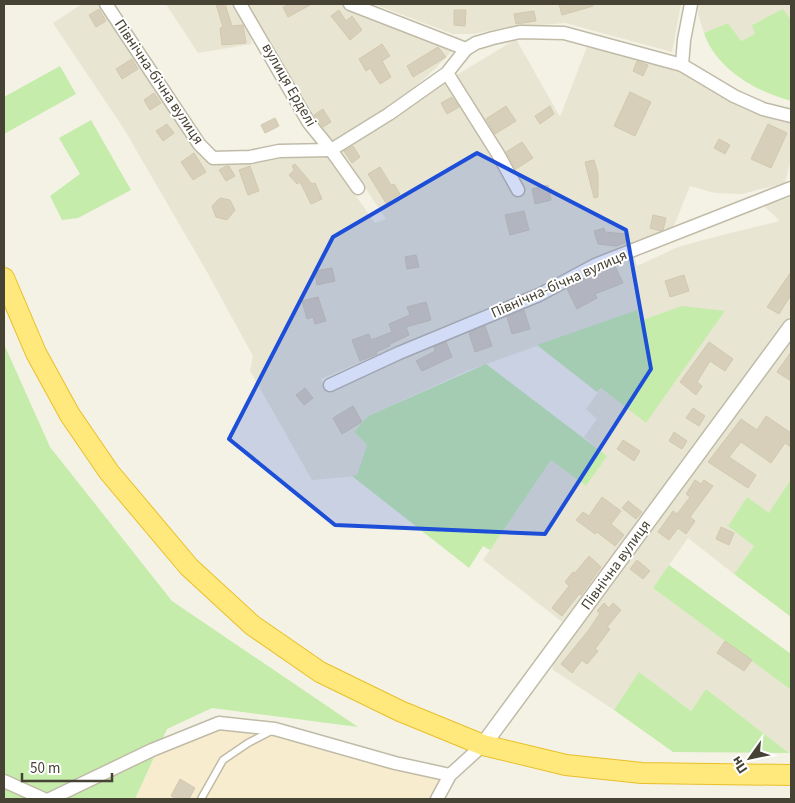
<svg xmlns="http://www.w3.org/2000/svg" width="795" height="803" viewBox="0 0 795 803" font-family="'Source Sans 3',sans-serif">
	<style>
		.residential { fill: #e8e5d3 }
		.commercial { fill: #f8eccf }
		.green { fill: #c5ecab }
		.building { fill: #d7cfba; stroke: #d2c9ac }
		.lines { fill: none; stroke-linecap: round; stroke-linejoin: round }
		.service-casing { stroke: #c0bba7; stroke-width: 9 }
		.minor-casing { stroke: #c0bba7; stroke-width: 15 }
		.tertiary-casing { stroke: #c0bba7; stroke-width: 18 }
		.trunk-casing { stroke: #e9bf2a; stroke-width: 22 }
		.service { stroke: #fff; stroke-width: 6 }
		.minor { stroke: #fff; stroke-width: 12 }
		.tertiary { stroke: #fff; stroke-width: 15 }
		.trunk { stroke: #ffe97c; stroke-width: 20 }
		.marked { fill: #1d4ed8; fill-opacity: 0.2; stroke: #1d4ed8; stroke-width: 4; stroke-linejoin: round }
		.labels { text-anchor: middle; dominant-baseline: central; stroke-width: 4; stroke-linejoin: round; paint-order: stroke }
		.street-label { font-size: 15px; fill: #474334; stroke: #fff }
	</style>
	<rect width="100%" height="100%" fill="#f4f2e5"/>
	<g class="residential">
		<path d="M82 4H100L185 137 207 160 327 155 375 223 386 219 340 150 446 78 513 196 524 189 455 76 516 39 560 117 588 44 679 71 726 100 791 119V158L785 183 742 194 715 193 690 186 673 228 588 263 531 292 442 327 321 379 326 392 594 270 634 255 637 266 678 247 722 235 780 221 764 206 791 197V315L670 481 562 622 483 560 551 460 586 486 606 456 584 437 597 419 586 409 601 388 646 423 725 311 640 321 637 310 467 371 368 416 354 432 367 445 357 476 312 480 250 371 253 356 207 272 124 129 53 23Z"/>
		<path d="M166 4H233L248 25 252 44 198 53Z"/>
		<path d="M245 4H343L351 9 452 51 436 68 391 108 332 145 313 123Z"/>
		<path d="M374 4H681L672 52 565 23 502 28 473 34H453Z"/>
		<path d="M699 4H791V20L783 10 753 24 755 34 741 41 728 23 704 33 698 14Z"/>
		<path d="M791 337V479L769 514 747 497 729 525 754 546 734 574 688 538 653 588 791 690V753H789L706 689 691 711 639 673 614 710 553 670 552 664Z"/>
	</g>
	<path class="commercial" d="M219 723 275 729 450 775 437 799H135L159 747Z"/>
	<g class="green">
		<path d="M783 9 791 20V101C757 92 716 69 704 33L728 23 741 41 755 34 752 25Z"/>
		<path d="M60 66 76 94 4 134V97Z"/>
		<path d="M91 120 131 190 78 218 62 220 50 196 80 174 59 138Z"/>
		<path d="M682 306 725 311 646 423 601 388 597 392 537 345 637 310 640 321Z"/>
		<path d="M4 344 50 447 172 601 358 727 212 708 167 729 135 799H4Z"/>
		<path d="M486 364 607 456 586 486 551 460 490 550 483 546 469 568 352 476 357 475 367 445 354 432 368 416Z"/>
		<path d="M791 479V617L734 574 754 546 728 526 747 497 769 513Z"/>
		<path d="M669 565 791 654V690L653 588Z"/>
		<path d="M639 672 691 711 706 689 789 753 673 752 614 710Z"/>
	</g>
	<g class="building">
		<path d="M216 4H225L232 26 243 25 246 43 222 45 220 28 223 27Z"/>
		<path d="M290 4H312L288 17 283 7Z"/>
		<path d="M559 4H592L593 6 562 15Z"/>
		<path d="M99 9 106 21 96 27 89 15Z"/>
		<path d="M339 10 346 21 352 16 362 30 350 40 331 16Z"/>
		<path d="M454 10H466L465 26 454 25Z"/>
		<path d="M534 11 536 21 516 24 514 14Z"/>
		<path d="M382 44 390 56 382 61 391 77 380 84 370 68 366 71 359 59Z"/>
		<path d="M438 47 446 57 413 77 407 66Z"/>
		<path d="M132 59 138 69 122 79 116 69Z"/>
		<path d="M637 61 648 65 643 76 633 71Z"/>
		<path d="M630 92 651 102 635 136 614 126Z"/>
		<path d="M154 93 161 103 150 110 144 100Z"/>
		<path d="M452 97 459 107 447 114 441 103Z"/>
		<path d="M506 106 516 121 495 134 486 119Z"/>
		<path d="M550 106 554 114 540 124 535 116Z"/>
		<path d="M323 109 331 122 323 127 314 115Z"/>
		<path d="M275 118 279 126 265 133 261 125Z"/>
		<path d="M167 124 174 133 163 141 156 131Z"/>
		<path d="M768 124 787 133 771 168 751 159Z"/>
		<path d="M719 139 730 145 725 154 714 148Z"/>
		<path d="M522 142 533 158 516 169 506 152Z"/>
		<path d="M353 146 360 157 352 163 344 151Z"/>
		<path d="M194 153 206 172 193 180 181 162Z"/>
		<path d="M594 160 598 174V197L594 198 585 162Z"/>
		<path d="M295 164 312 184 315 183 322 199 311 204 300 182 297 184 289 175 294 170 292 166Z"/>
		<path d="M226 166H229L235 176 226 181 219 170Z"/>
		<path d="M250 166 259 191 248 195 239 170Z"/>
		<path d="M380 167 391 185 394 184 400 194 386 203 368 174Z"/>
		<path d="M548 185 551 200 535 204 532 189Z"/>
		<path d="M220 198 230 200 235 210 227 220 216 217 212 206Z"/>
		<path d="M524 211 529 230 510 235 505 215Z"/>
		<path d="M653 215 666 218 663 230 660 231 650 228Z"/>
		<path d="M604 228 605 232 626 234 625 243 616 246 598 244 594 231Z"/>
		<path d="M416 255 419 267 407 269 405 257Z"/>
		<path d="M615 266 623 283 595 294 597 298 577 309 567 289 598 272Z"/>
		<path d="M332 268 335 281 317 285 315 271Z"/>
		<path d="M791 272V295L779 314 767 307Z"/>
		<path d="M684 275 689 291 670 297 665 281Z"/>
		<path d="M318 297 326 321 315 324 313 317 307 319 302 301Z"/>
		<path d="M426 302 431 320 406 327 409 335 390 344V346L376 352 377 354 360 361 352 340 369 334 371 340 392 332 389 324 410 315 407 307Z"/>
		<path d="M524 310 530 329 512 334 507 317Z"/>
		<path d="M485 326 492 346 475 352 469 333Z"/>
		<path d="M446 342 452 357 422 371 416 361 435 351 434 347Z"/>
		<path d="M709 342 733 359 725 371 710 361 697 382 702 386 696 395 680 382Z"/>
		<path d="M791 352V381L777 372Z"/>
		<path d="M305 388 313 398 304 405 296 395Z"/>
		<path d="M353 406 362 422 342 434 333 418Z"/>
		<path d="M693 408 705 416 699 426 686 418Z"/>
		<path d="M766 416 791 433V447L785 443 771 463 741 442 729 457 756 475 748 488 708 462 741 419 757 430Z"/>
		<path d="M674 432 687 441 682 449 669 441Z"/>
		<path d="M623 440 640 451 634 461 617 449Z"/>
		<path d="M695 480 701 484 704 480 713 486 690 517 695 521 686 534 678 528 669 540 658 532 673 511 677 514 690 497 686 494Z"/>
		<path d="M602 497 621 511 611 524 624 535 615 546 597 532 595 534 576 520 583 512 589 516Z"/>
		<path d="M628 501 642 512 636 519 622 508Z"/>
		<path d="M721 527 734 533 729 545 716 539Z"/>
		<path d="M589 556 601 567 581 595 579 594 562 616 552 608 569 586 565 582 573 572 575 573Z"/>
		<path d="M637 560 650 571 643 579 630 569Z"/>
		<path d="M604 603 609 608 613 603 621 610 607 627 610 629 595 649 598 651 587 664 582 660 572 673 561 664 588 631 600 613 597 611Z"/>
		<path d="M725 641 752 660 744 671 717 653Z"/>
		<path d="M180 779 195 788 189 799H177L171 796Z"/>
	</g>
	<g class="lines">
		<defs>
			<path id="service" d="M201 799 223 760 248 743 271 731"/>
			<g id="minor">
				<path d="M106 4 199 144 213 158 250 157 279 151 331 150 389 114 447 73 466 49"/>
				<path d="M240 4 309 123 331 150 358 188"/>
				<path d="M350 4 466 49 476 43 493 38 520 32 564 33 682 65 734 96 763 109 791 116"/>
				<path d="M682 65 684 40 691 4"/>
				<path d="M447 73 498 154 518 190"/>
				<path d="M330 385 399 353 539 295 595 265 791 188"/>
				<path d="M4 781 44 799"/>
				<path d="M50 799 152 750 219 723 275 729 395 763 450 775"/>
				<path d="M437 799 450 775 483 745"/>
			</g>
			<path id="tertiary" d="M483 745 791 327"/>
			<path id="trunk" d="M4 278 36 353 70 415 109 472 189 567 252 625 320 672 400 711 483 745 566 765 642 773 791 775"/>
		</defs>
		<use href="#service" class="service-casing"/>
		<use href="#minor" class="minor-casing"/>
		<use href="#tertiary" class="tertiary-casing"/>
		<use href="#trunk" class="trunk-casing"/>
		<use href="#service" class="service"/>
		<use href="#minor" class="minor"/>
		<use href="#tertiary" class="tertiary"/>
		<use href="#trunk" class="trunk"/>
	</g>
	<path class="marked" d="M477 153 626 230 651 369 545 534 335 525 229 439 333 237Z"/>
	<g class="labels">
		<g class="street-label">
			<text transform="translate(159 82) rotate(56)">Північна-бічна вулиця</text>
			<text transform="translate(289 85) rotate(60)">вулиця Ерделі</text>
			<text transform="translate(559 284) rotate(-24)">Північна-бічна вулиця</text>
			<text transform="translate(616 565) rotate(-54)">Північна вулиця</text>
		</g>
	</g>
	<rect width="795" height="803" fill="none" stroke="#474334" stroke-width="10"/>
	<g transform="translate(750 758) rotate(237)" stroke="#ffffff" stroke-width="4" paint-order="stroke">
	<path d="M0-4L9 19L0 12L-9 19Z" fill="#474334"/>
	<text y="-8" font-size="14" font-weight="bold" text-anchor="middle" fill="#474334">Пн</text>
	</g>
	<path d="M22 773v8h90v-8" fill="none" stroke="#474334" stroke-width="2.5"/>
	<text x="30" y="773" font-size="15" fill="#474334" stroke="#ffffff" stroke-width="4" paint-order="stroke">50 m</text>
</svg>
